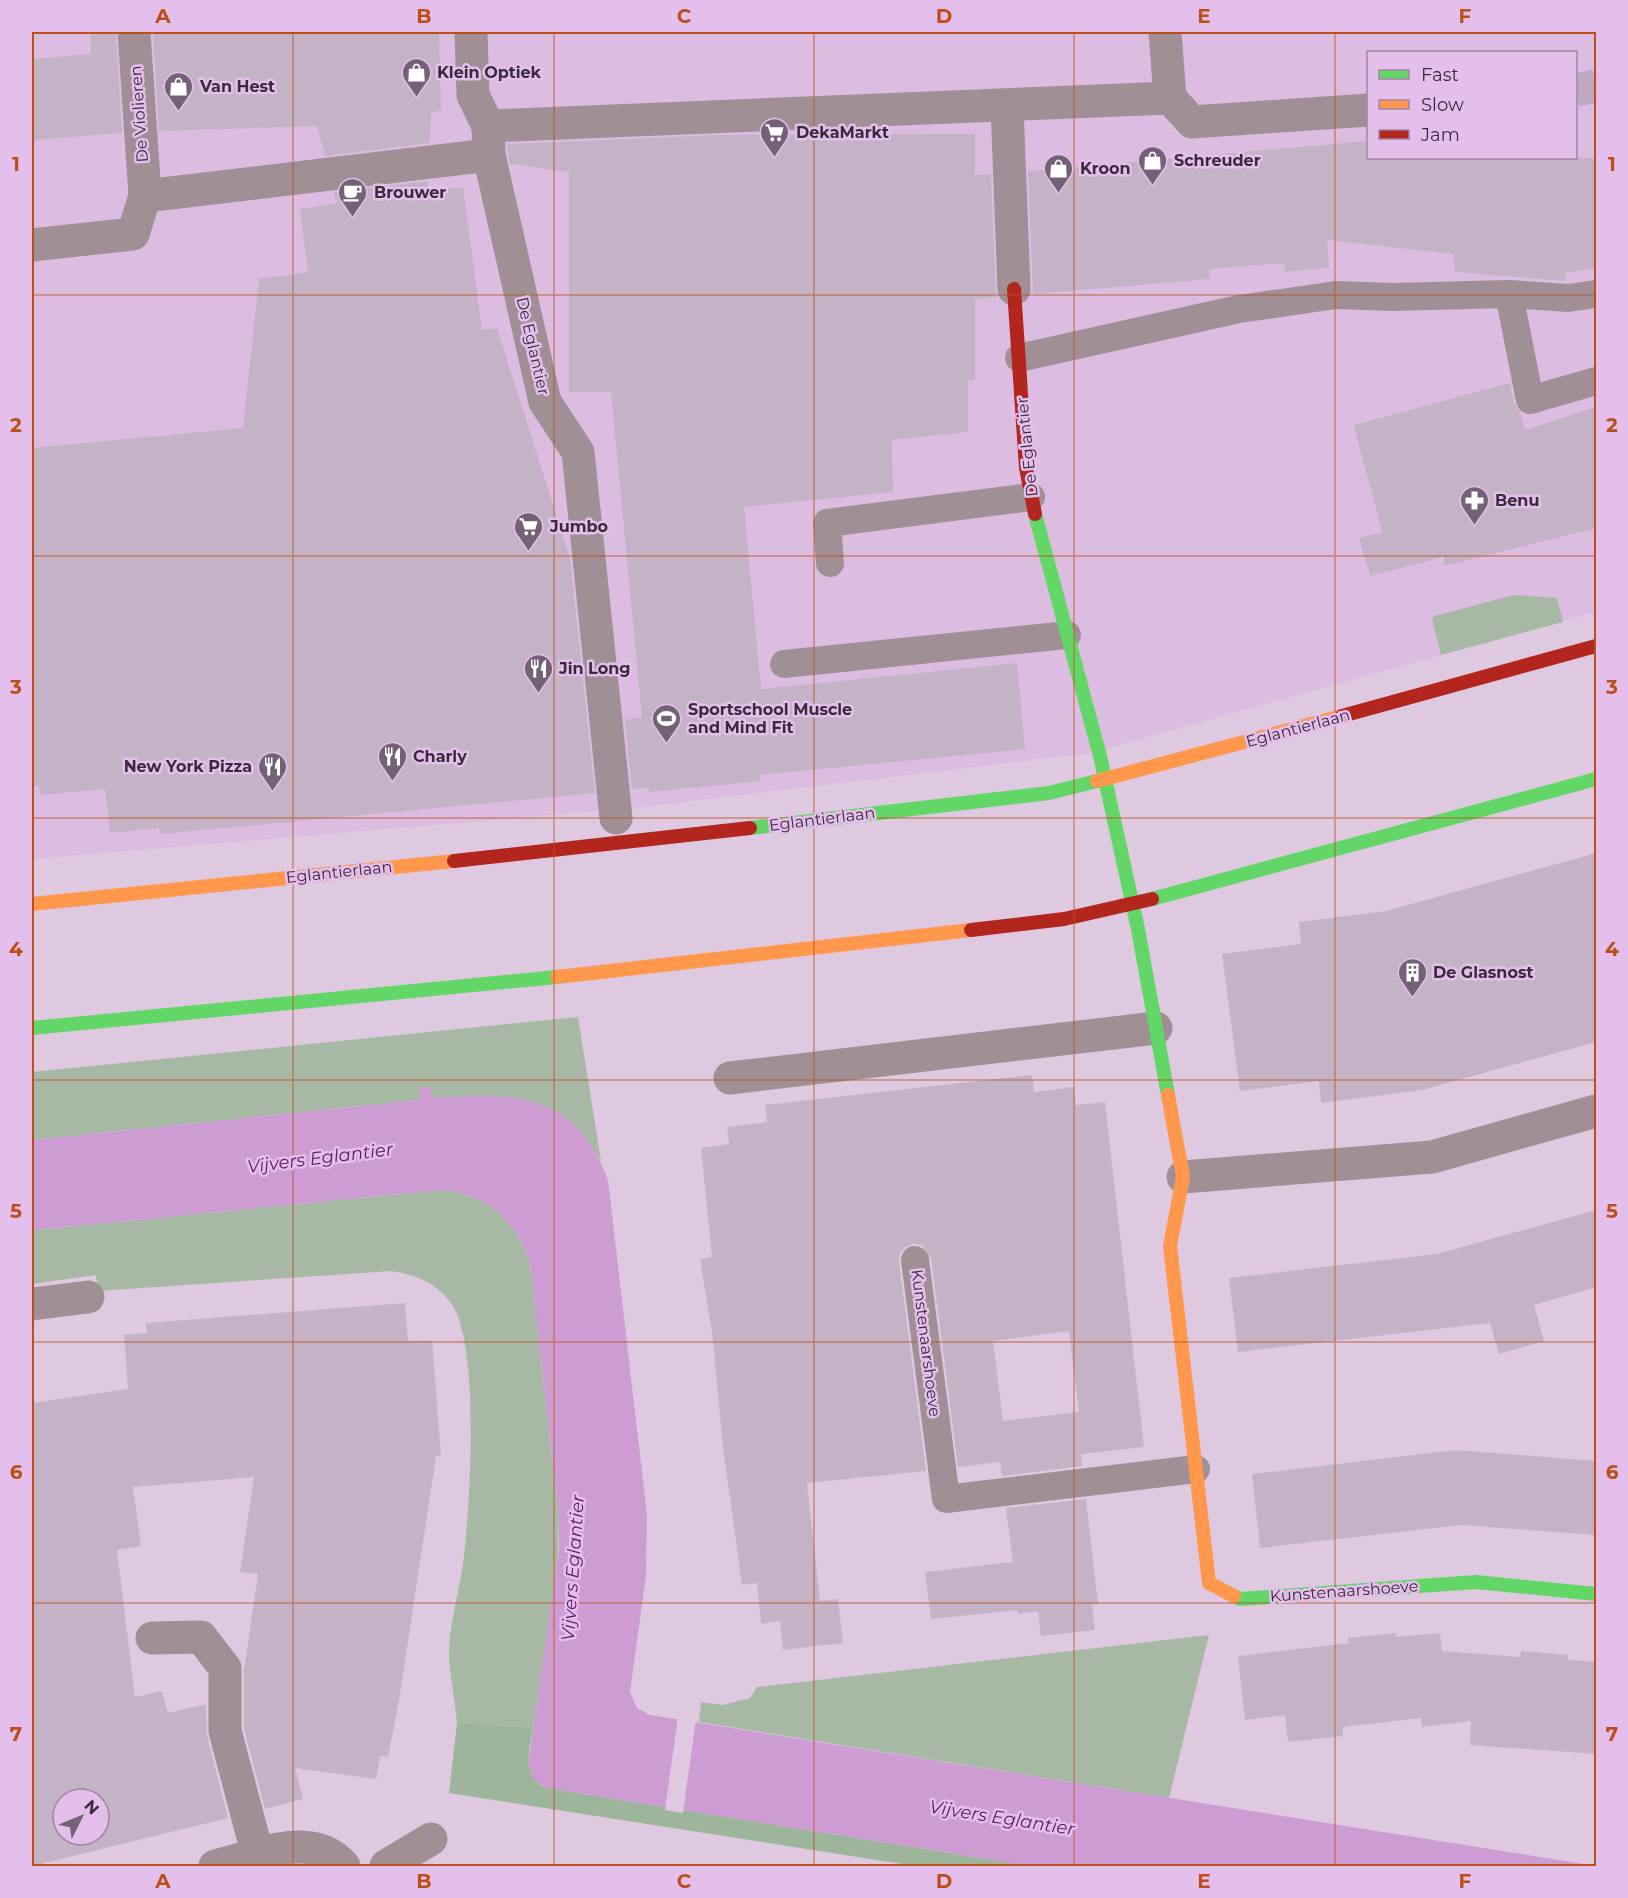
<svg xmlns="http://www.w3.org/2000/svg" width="1628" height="1898" viewBox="0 0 1628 1898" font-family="Montserrat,sans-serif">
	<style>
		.built { fill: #ddbce2; fill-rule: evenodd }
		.green { fill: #a7b8a5 }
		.forest { fill: #9db59b }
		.water { fill: #cc9cd3 }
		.pier { fill: #dec9e1 }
		.building { fill: #c4b3c6; fill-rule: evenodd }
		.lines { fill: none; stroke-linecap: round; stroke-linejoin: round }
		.street-tunnel { stroke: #bda9c0; stroke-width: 33; stroke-dasharray: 33 16; stroke-linecap: butt }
		.lane { stroke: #a09096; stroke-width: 28 }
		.street { stroke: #a09096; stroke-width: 33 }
		.fast { stroke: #63d668; stroke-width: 14 }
		.slow { stroke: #ff974d; stroke-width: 14 }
		.jam { stroke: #b3261e; stroke-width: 14 }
		.grid { fill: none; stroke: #bc4e18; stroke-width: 1.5; stroke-opacity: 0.55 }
		.labels { text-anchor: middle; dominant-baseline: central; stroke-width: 5; stroke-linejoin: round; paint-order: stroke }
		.poi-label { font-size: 16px; font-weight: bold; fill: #3a2b3c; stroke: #e5bfeb; text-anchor: start }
		.street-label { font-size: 16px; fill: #3a2b3c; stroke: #e5bfeb }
		.water-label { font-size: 18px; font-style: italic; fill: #5f186a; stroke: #e5bfeb }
		.neatline { fill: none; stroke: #bc4e18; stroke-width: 2 }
		.grid-label { font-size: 20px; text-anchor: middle; font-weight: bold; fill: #bc4e18 }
	</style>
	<rect width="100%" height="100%" fill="#dec9e1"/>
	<path class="built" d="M32 32H1596V612L1090 753 633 808 32 859ZM1368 52H1576V158H1368Z"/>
	<g class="green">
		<path d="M1514 595 1557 598 1563 622 1441 655 1432 620 1434 616Z"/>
		<path d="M578 1017 601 1161C557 1090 507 1094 432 1098L431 1087 420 1088V1100L32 1140V1072Z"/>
		<path d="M442 1190C487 1194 517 1221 530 1263L559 1518 557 1576 533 1728 457 1723C455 1699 449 1674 449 1650 450 1622 459 1592 463 1564 470 1509 480 1351 453 1306 439 1284 416 1274 391 1271L98 1291 96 1275 32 1284V1230Z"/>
		<path d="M1209 1635 1169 1798 699 1722 701 1702 723 1705 750 1698 757 1687Z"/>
	</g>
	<path class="forest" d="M457 1723 533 1728C530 1750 520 1777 547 1788L1030 1866H915L449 1793Z"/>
	<path class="water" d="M431 1087 433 1098C513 1093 576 1091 608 1180L647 1515 646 1575 630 1692 637 1708 650 1715 1596 1866H1030L547 1788 534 1780 528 1765 559 1549V1518L530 1263C517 1221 487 1194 442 1190L32 1230V1140L420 1100V1088Z"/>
	<path class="pier" d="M678 1716 696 1719 683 1813 665 1810Z"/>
	<g class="building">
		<path d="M90 32H116L122 133 32 140V59L91 54Z"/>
		<path d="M153 32H439L441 110 431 113 430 143 325 156 317 126 159 131Z"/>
		<path d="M975 134V175L991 174 996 297 975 299V380H968V432L892 440 893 492 744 507 761 689 1017 663 1025 749 760 775 761 781 649 792V788L632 789 625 720 642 717 611 392H569V172L510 164 507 144 718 135Z"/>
		<path d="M1368 141V158H1596V268L1566 273 1565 281 1455 272 1453 254 1327 240 1329 268 1285 272 1284 263 1209 269 1210 279 1033 294 1028 171Z"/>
		<path d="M428 181V192L463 187 482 330 497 328 570 558 595 793 160 834 159 828 110 833 105 789 40 795 39 785 32 786V448L243 428 259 279 308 272 300 209 337 203 334 192Z"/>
		<path d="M1510 383 1514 403 1520 413 1525 430 1596 407V528L1445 566 1443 557 1370 576 1359 538 1382 532 1354 425Z"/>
		<path d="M1596 853V1042L1422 1090 1321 1103 1319 1081 1240 1091 1222 954 1301 944 1299 922 1386 911Z"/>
		<path d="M1032 1075 1034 1092 1074 1087 1076 1105 1105 1102 1144 1447 1081 1454 1082 1466 1002 1476 1000 1462 958 1467 931 1258 922 1245 913 1244 905 1247 900 1253 899 1262 926 1471 807 1483 820 1601 838 1599 843 1643 783 1650 780 1621 761 1624 757 1583 742 1585 723 1447 712 1332 700 1259 712 1257 701 1148 729 1144 727 1127 767 1122 765 1105ZM1069 1331 1079 1412 1003 1421 993 1341Z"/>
		<path d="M1596 1210V1287L1534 1305 1544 1341 1499 1354 1490 1323 1238 1352 1229 1278 1437 1254Z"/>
		<path d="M405 1303 408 1341 432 1340 441 1455 436 1456 399 1701 388 1757 380 1756 376 1779 295 1768 303 1799 265 1809 244 1729V1670L258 1574 240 1572 254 1477 133 1487 141 1546 117 1550 135 1697 162 1691 168 1713 206 1704 207 1736 228 1818 32 1866V1403L128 1389 124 1335 147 1333 146 1323ZM63 1799H99V1835H63Z"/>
		<path d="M1456 1450 1596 1461V1535L1461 1525 1260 1548 1252 1474Z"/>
		<path d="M1086 1499 1098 1604 1092 1605 1095 1630 1041 1636 1038 1611 1018 1614V1610L931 1619 925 1572 1013 1562 1006 1508Z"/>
		<path d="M1396 1633 1397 1637 1440 1633 1442 1651 1520 1657 1521 1651 1568 1655V1660L1596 1662V1754L1470 1745 1471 1721 1422 1727 1421 1718 1343 1727V1736L1288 1742 1285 1715 1245 1720 1238 1656 1349 1643 1348 1638Z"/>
	</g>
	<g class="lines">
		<path class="street-tunnel" d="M1576 90 1596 86"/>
		<g class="lane">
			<path d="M1509 294 1530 400 1596 381"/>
			<path d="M1019 358 1239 309 1336 295 1393 297 1509 294 1568 298 1596 294"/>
			<path d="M830 563 827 523 1031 497"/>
			<path d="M784 664 1067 635"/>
			<path d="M915 1260 946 1499 1196 1469"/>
		</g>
		<g class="street">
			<path d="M134 32 145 196"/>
			<path d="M471 32 473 95 488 126 1170 98 1192 122 1368 110"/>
			<path d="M1165 32 1170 98"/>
			<path d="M1007 105 1014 289"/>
			<path d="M488 126 489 155 545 402 578 452 616 818"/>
			<path d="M32 245 133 234 145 196 489 155"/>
			<path d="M730 1078 1156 1028"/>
			<path d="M1183 1177 1432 1157 1596 1111"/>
			<path d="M32 1304 88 1297"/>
			<path d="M152 1638 201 1637 225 1668V1731L258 1856"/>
			<path d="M215 1866C255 1857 311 1828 344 1866"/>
			<path d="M386 1866 431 1839"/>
		</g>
		<g class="fast">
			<path d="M1035 514 1100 756 1138 929 1168 1095"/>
			<path d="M750 828 1049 793 1097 781"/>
			<path d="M1152 899 1596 779"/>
			<path d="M32 1028 557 977"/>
			<path d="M1234 1596 1240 1599 1476 1582 1596 1594"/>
		</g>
		<g class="slow">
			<path d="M1097 781 1342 716"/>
			<path d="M32 904 454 861"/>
			<path d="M557 977 971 930"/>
			<path d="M1168 1095 1183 1177 1170 1246 1209 1583 1234 1596"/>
		</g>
		<g class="jam">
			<path d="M1014 289 1026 468 1035 514"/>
			<path d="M1342 716 1596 646"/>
			<path d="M454 861 750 828"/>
			<path d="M971 930 1064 919 1152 899"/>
		</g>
	</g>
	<path class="grid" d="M293 32V1866M554 32V1866M814 32V1866M1074 32V1866M1335 32V1866M32 295H1596M32 556H1596M32 818H1596M32 1080H1596M32 1342H1596M32 1603H1596"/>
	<defs>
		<symbol id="shop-pin" viewBox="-11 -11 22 30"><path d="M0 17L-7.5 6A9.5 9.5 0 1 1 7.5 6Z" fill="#736276" stroke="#e5bfeb"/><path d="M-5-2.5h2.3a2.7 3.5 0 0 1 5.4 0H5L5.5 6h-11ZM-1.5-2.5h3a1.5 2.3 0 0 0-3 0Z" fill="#fff"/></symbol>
		<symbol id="supermarket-pin" viewBox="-11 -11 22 30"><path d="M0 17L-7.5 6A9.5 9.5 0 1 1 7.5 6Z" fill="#736276" stroke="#e5bfeb"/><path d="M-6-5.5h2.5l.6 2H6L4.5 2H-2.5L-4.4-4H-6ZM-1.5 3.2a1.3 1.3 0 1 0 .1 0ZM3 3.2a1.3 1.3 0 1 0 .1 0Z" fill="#fff"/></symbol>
		<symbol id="cafe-pin" viewBox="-11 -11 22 30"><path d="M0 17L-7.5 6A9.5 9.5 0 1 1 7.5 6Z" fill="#736276" stroke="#e5bfeb"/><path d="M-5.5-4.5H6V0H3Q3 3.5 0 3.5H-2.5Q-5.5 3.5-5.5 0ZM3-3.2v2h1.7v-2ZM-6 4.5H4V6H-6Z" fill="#fff"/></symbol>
		<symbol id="pharmacy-pin" viewBox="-11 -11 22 30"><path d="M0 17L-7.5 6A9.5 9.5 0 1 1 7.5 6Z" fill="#736276" stroke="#e5bfeb"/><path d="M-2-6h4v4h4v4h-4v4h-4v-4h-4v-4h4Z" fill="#fff"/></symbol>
		<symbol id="restaurant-pin" viewBox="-11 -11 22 30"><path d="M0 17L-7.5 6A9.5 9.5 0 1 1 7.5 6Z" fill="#736276" stroke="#e5bfeb"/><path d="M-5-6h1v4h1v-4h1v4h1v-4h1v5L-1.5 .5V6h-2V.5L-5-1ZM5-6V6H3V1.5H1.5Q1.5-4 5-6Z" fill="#fff"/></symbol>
		<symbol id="stadium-pin" viewBox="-11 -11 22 30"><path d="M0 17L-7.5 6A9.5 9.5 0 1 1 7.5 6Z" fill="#736276" stroke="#e5bfeb"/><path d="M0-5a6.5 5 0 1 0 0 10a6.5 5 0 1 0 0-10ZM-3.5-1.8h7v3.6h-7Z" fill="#fff"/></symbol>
		<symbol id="building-pin" viewBox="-11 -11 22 30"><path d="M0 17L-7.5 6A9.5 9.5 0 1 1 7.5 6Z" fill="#736276" stroke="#e5bfeb"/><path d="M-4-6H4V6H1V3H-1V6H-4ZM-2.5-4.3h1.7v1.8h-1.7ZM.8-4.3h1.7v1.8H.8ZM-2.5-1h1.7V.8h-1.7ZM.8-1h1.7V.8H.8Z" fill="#fff"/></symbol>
	</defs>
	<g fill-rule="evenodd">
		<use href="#shop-pin" x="400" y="56" width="33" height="45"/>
		<use href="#shop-pin" x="162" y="70" width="33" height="45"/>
		<use href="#supermarket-pin" x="758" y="116" width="33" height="45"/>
		<use href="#shop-pin" x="1136" y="144" width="33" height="45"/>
		<use href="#shop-pin" x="1042" y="152" width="33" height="45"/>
		<use href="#cafe-pin" x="336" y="176" width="33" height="45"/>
		<use href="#pharmacy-pin" x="1458" y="484" width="33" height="45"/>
		<use href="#supermarket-pin" x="512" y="510" width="33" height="45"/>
		<use href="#restaurant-pin" x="522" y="652" width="33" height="45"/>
		<use href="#stadium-pin" x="650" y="702" width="33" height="45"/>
		<use href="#restaurant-pin" x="376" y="740" width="33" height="45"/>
		<use href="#restaurant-pin" x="256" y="750" width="33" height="45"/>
		<use href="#building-pin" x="1396" y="956" width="33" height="45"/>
	</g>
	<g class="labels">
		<g class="poi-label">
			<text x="437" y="72">Klein Optiek</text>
			<text x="200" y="86">Van Hest</text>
			<text x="796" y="132">DekaMarkt</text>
			<text x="1174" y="160">Schreuder</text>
			<text x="1080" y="168">Kroon</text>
			<text x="374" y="192">Brouwer</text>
			<text x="1495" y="500">Benu</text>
			<text x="550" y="526">Jumbo</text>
			<text x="559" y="668">Jin Long</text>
			<text x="688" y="709">Sportschool Muscle<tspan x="688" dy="18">and Mind Fit</tspan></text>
			<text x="413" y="756">Charly</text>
			<text x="252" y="766" text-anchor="end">New York Pizza</text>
			<text x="1433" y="972">De Glasnost</text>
		</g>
		<g class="street-label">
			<text transform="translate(139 114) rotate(-94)">De Violieren</text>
			<text transform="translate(533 346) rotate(77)">De Eglantier</text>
			<text transform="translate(1027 447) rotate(-96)">De Eglantier</text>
			<text transform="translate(1298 728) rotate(-15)">Eglantierlaan</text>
			<text transform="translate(822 819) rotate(-7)">Eglantierlaan</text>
			<text transform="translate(339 872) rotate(-6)">Eglantierlaan</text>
			<text transform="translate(926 1343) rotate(83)">Kunstenaarshoeve</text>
			<text transform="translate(1344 1591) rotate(-4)">Kunstenaarshoeve</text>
		</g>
		<g class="water-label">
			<text transform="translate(320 1158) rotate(-7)">Vijvers Eglantier</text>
			<text transform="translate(573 1568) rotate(-86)">Vijvers Eglantier</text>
			<text transform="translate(1002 1818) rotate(9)">Vijvers Eglantier</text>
		</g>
	</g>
	<rect width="1628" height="1898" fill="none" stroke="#e5bfeb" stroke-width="66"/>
	<rect x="1367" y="51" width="210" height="108" fill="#e5bfeb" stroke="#a184a5" stroke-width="1.5"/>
	<rect x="1379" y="70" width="30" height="9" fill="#63d668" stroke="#a184a5" stroke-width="1.5"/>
	<text x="1421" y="81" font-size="18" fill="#3a2b3c">Fast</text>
	<rect x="1379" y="100" width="30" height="9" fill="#ff974d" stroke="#a184a5" stroke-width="1.5"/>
	<text x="1421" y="111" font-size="18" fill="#3a2b3c">Slow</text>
	<rect x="1379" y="130" width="30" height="9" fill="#b3261e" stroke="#a184a5" stroke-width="1.5"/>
	<text x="1421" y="141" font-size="18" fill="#3a2b3c">Jam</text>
	<g transform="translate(81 1817) rotate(47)"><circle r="28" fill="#e5bfeb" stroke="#a184a5" stroke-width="1.5"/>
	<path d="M0-4.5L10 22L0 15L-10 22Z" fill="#736276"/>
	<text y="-9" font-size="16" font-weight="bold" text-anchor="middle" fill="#3a2b3c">N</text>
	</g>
	<rect x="33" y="33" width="1562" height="1832" class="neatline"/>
	<g class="grid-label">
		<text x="163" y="23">A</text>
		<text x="424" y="23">B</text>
		<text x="684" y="23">C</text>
		<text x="944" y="23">D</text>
		<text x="1204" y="23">E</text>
		<text x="1465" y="23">F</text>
		<text x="16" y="171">1</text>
		<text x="1612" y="171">1</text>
		<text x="16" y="432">2</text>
		<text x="1612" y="432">2</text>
		<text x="16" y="694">3</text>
		<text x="1612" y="694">3</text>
		<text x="16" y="956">4</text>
		<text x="1612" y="956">4</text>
		<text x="16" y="1218">5</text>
		<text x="1612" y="1218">5</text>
		<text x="16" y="1479">6</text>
		<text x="1612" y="1479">6</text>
		<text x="16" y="1741">7</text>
		<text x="1612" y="1741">7</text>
		<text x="163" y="1888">A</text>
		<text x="424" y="1888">B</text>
		<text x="684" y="1888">C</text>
		<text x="944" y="1888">D</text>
		<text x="1204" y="1888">E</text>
		<text x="1465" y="1888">F</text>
	</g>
</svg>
